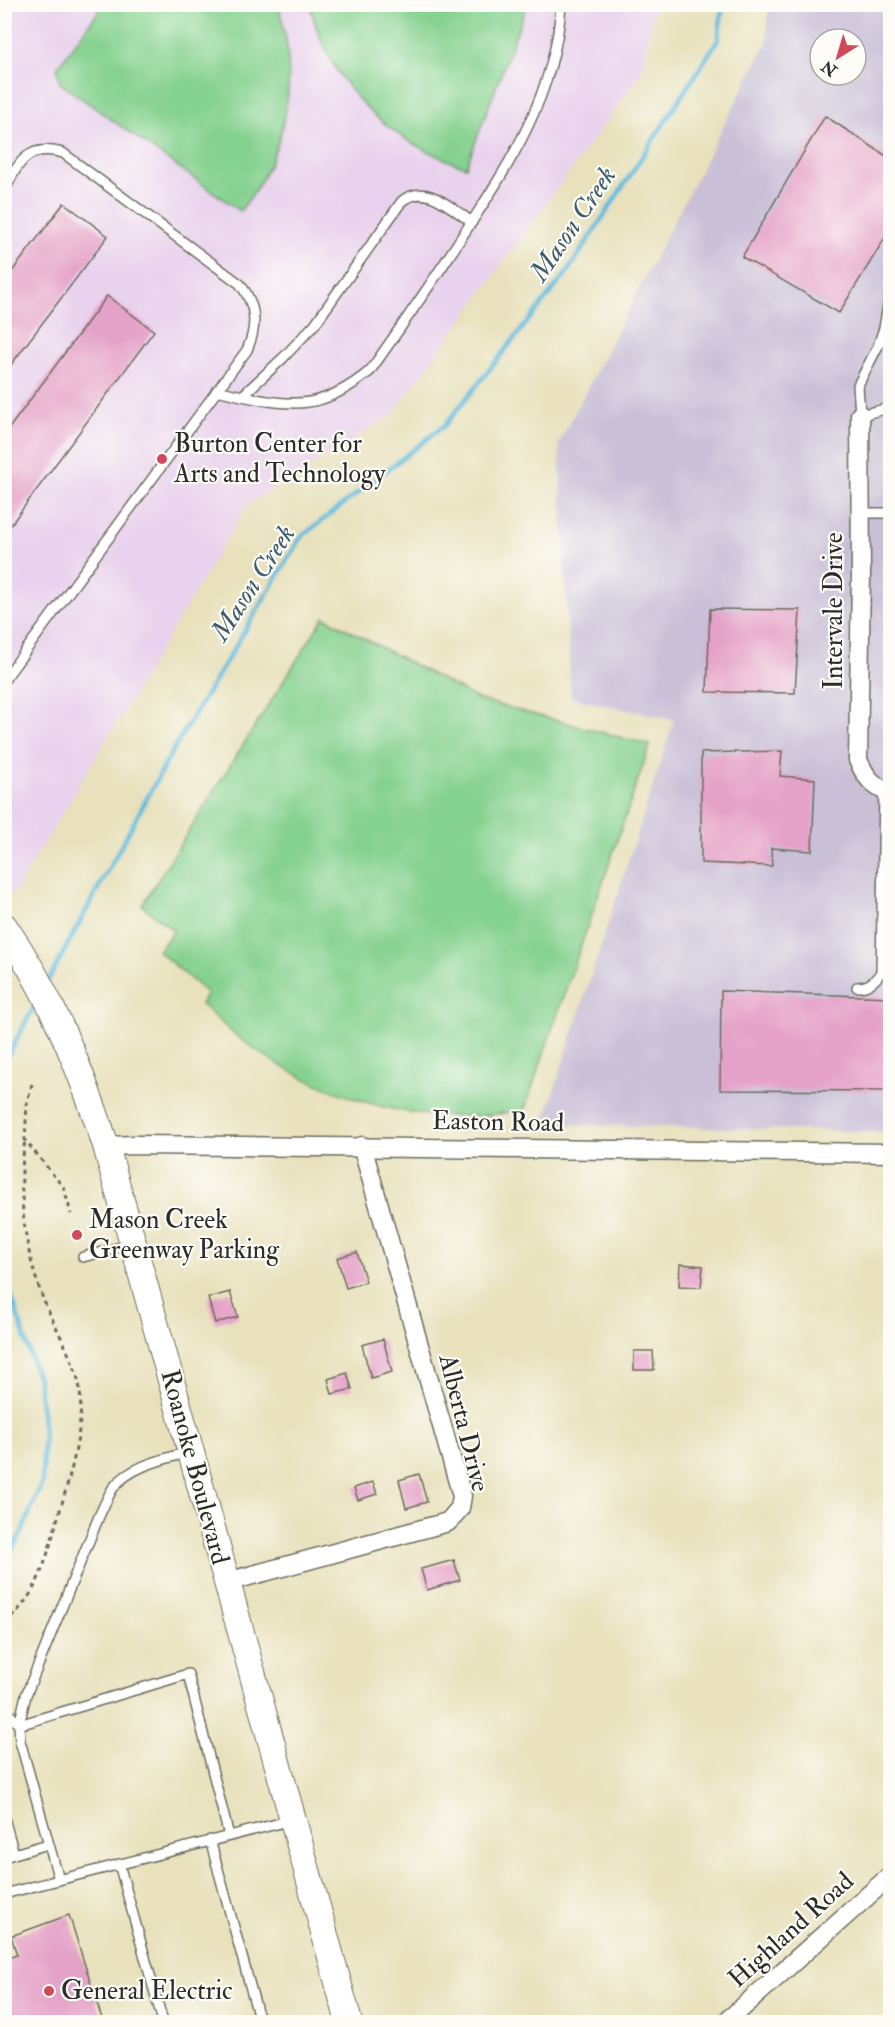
<svg xmlns="http://www.w3.org/2000/svg" width="895" height="2027" viewBox="0 0 895 2027" font-family="'IM FELL Double Pica',serif">
	<style>
		.built { fill: #e9d2ed }
		.industrial { fill: #c9bfd7; fill-rule: evenodd }
		.green { fill: #85d18f; stroke: #587e5d; stroke-width: 1.5 }
		.lines { fill: none; stroke-linecap: round; stroke-linejoin: round }
		.stream { stroke: #5fbadd; stroke-width: 4.5 }
		.building { fill: #e5a2c8 }
		.lane-casing { stroke: #6d6b5e; stroke-width: 12 }
		.street-casing { stroke: #6d6b5e; stroke-width: 21 }
		.secondary-casing { stroke: #6d6b5e; stroke-width: 28 }
		.path { stroke: #6d6b5e; stroke-width: 3; stroke-dasharray: 4.5 4.5; stroke-linecap: butt }
		.lane { stroke: #fff; stroke-width: 9 }
		.street { stroke: #fff; stroke-width: 18 }
		.secondary { stroke: #fff; stroke-width: 26 }
		.poi-dot { fill: #d1495b; stroke: #fdfcf7; stroke-width: 2 }
		.labels { text-anchor: middle; dominant-baseline: central; stroke-width: 4.5; stroke-linejoin: round; paint-order: stroke }
		.poi-label { font-size: 26px; fill: #2b2b2b; stroke: #fdfcf7; text-anchor: start }
		.street-label { font-size: 26px; fill: #2b2b2b; stroke: #fdfcf7 }
		.water-label { font-size: 27px; font-style: italic; fill: #3d5d69; stroke: #fdfcf7 }
	</style>
	<rect width="100%" height="100%" fill="#fdfcf7"/>
	<filter id="ink" filterUnits="userSpaceOnUse"><feTurbulence type="fractalNoise" baseFrequency=".0167" numOctaves="2"/><feDisplacementMap in="SourceGraphic" scale="12" xChannelSelector="R" yChannelSelector="G"/><feConvolveMatrix kernelMatrix="1 2 1 2 8 2 1 2 1" color-interpolation-filters="sRGB"/></filter>
	<filter id="wash" filterUnits="userSpaceOnUse"><feTurbulence type="fractalNoise" baseFrequency=".008" numOctaves="4" result="noise"/><feDisplacementMap in="SourceGraphic" scale="24" xChannelSelector="R" yChannelSelector="G"/><feGaussianBlur stdDeviation="1.35" result="paint"/><feColorMatrix in="noise" values="0 0 0 0 0 0 0 0 0 0 0 0 0 0 0 0 0 1.4 0 .05"/><feComposite in="paint" operator="in"/></filter>
	<g filter="url(#wash)">
		<rect width="100%" height="100%" fill="#e8e1bc"/>
		<path class="built" d="M5 5H655L642 72 393 414 247 505 13 895 5 885Z"/>
		<path class="industrial" d="M768 5H890V1132L543 1124 674 720 571 698 559 443 767 42ZM820 39H856V75H820Z"/>
		<g class="green">
			<path d="M103 5H278C300 77 288 153 240 211L60 83 57 68Z"/>
			<path d="M310 5H527L466 167C388 142 329 86 310 5Z"/>
			<path d="M324 617 480 700 650 745 524 1111C509 1112 493 1115 478 1116 394 1120 309 1090 242 1040 228 1030 214 1016 201 1004L207 993 158 951 174 931 142 905Z"/>
		</g>
		<g class="lines">
			<g class="stream">
				<path d="M48 981 173 750 301 537 445 425 566 274 718 40 723 4"/>
				<path d="M4 1063 38 999"/>
				<path d="M4 1273 38 1379 44 1431 42 1482 22 1532 4 1565"/>
			</g>
		</g>
		<g id="blocks">
			<g class="building">
				<path d="M825 116 891 159V228L839 313 742 257Z"/>
				<path d="M64 203 108 236 4 374V282Z"/>
				<path d="M107 296 154 331 4 534V435Z"/>
				<path d="M710 609 800 610 795 693 707 692Z"/>
				<path d="M782 751 780 776 815 779 812 851 771 848 772 866 701 863V753Z"/>
				<path d="M721 991 891 997V1091L720 1090Z"/>
				<path d="M357 1252 366 1282 346 1288 337 1258Z"/>
				<path d="M680 1264 703 1266 701 1287 679 1286Z"/>
				<path d="M230 1292 238 1317 215 1323 208 1298Z"/>
				<path d="M383 1339 392 1372 371 1378 362 1345Z"/>
				<path d="M634 1351H653L654 1370H634Z"/>
				<path d="M347 1373 352 1389 332 1394 328 1379Z"/>
				<path d="M419 1474 427 1502 406 1508 399 1480Z"/>
				<path d="M373 1482 377 1494 358 1500 354 1488Z"/>
				<path d="M454 1560 460 1580 427 1590 421 1569Z"/>
				<path d="M69 1915 103 2022H4V1959L17 1955 11 1936Z"/>
			</g>
		</g>
	</g>
	<g filter="url(#ink)">
		<use href="#blocks" fill-opacity="0" stroke="#6d6b5e" stroke-width="1.5"/>
		<g class="lines">
			<defs>
				<g id="lane">
					<path d="M4 192C18 163 27 143 63 153L240 284C256 305 258 325 247 350L4 680"/>
					<path d="M890 294 884 328 878 346 858 385 860 415 890 408"/>
					<path d="M217 390 242 396 283 358 315 324 402 201C427 182 450 208 472 222"/>
					<path d="M242 396C297 408 325 408 370 371 401 327 432 283 461 238 509 166 556 94 561 4"/>
					<path d="M860 513H890"/>
					<path d="M857 987C869 987 875 981 881 972L884 791"/>
					<path d="M83 1257 132 1244"/>
					<path d="M4 1708 19 1725 188 1674 229 1836"/>
					<path d="M4 1818 14 1854 4 1857"/>
					<path d="M210 1840 260 2022"/>
					<path d="M14 1854 48 1844"/>
					<path d="M119 1864 163 2022"/>
					<path d="M59 1880 20 1741 19 1725 26 1695 100 1514C104 1506 108 1496 113 1488 130 1466 164 1459 189 1452"/>
					<path d="M4 1894 292 1820"/>
				</g>
				<g id="street">
					<path d="M860 415 861 574 858 760C865 776 873 787 890 793"/>
					<path d="M106 1146 136 1145 890 1153"/>
					<path d="M227 1582 448 1522 460 1508 462 1496 362 1146"/>
					<path d="M726 2022 890 1876"/>
				</g>
				<path id="secondary" d="M4 926C51 994 80 1068 106 1146L349 2022"/>
			</defs>
			<use href="#lane" class="lane-casing"/>
			<use href="#street" class="street-casing"/>
			<use href="#secondary" class="secondary-casing"/>
			<g class="path">
				<path d="M32 1084 27 1103 25 1140 64 1188 71 1214"/>
				<path d="M4 1623C14 1616 22 1606 29 1596 43 1574 49 1549 56 1524 68 1482 84 1435 80 1390 78 1367 54 1325 44 1301 24 1250 17 1194 25 1140"/>
			</g>
			<use href="#lane" class="lane"/>
			<use href="#street" class="street"/>
			<use href="#secondary" class="secondary"/>
		</g>
	</g>
	<g class="poi-dot">
		<circle cx="162" cy="459" r="6"/>
		<circle cx="77" cy="1235" r="6"/>
		<circle cx="49" cy="1991" r="6"/>
	</g>
	<g class="labels">
		<g class="poi-label">
			<text x="174" y="444">Burton Center for<tspan x="174" dy="30">Arts and Technology</tspan></text>
			<text x="89" y="1220">Mason Creek<tspan x="89" dy="30">Greenway Parking</tspan></text>
			<text x="61" y="1991">General Electric</text>
		</g>
		<g class="street-label">
			<text transform="translate(834 611) rotate(-90)">Intervale Drive</text>
			<text transform="translate(498 1122) rotate(1)">Easton Road</text>
			<text transform="translate(464 1423) rotate(76)">Alberta Drive</text>
			<text transform="translate(195 1467) rotate(75)">Roanoke Boulevard</text>
			<text transform="translate(791 1930) rotate(-42)">Highland Road</text>
		</g>
		<g class="water-label">
			<text transform="translate(573 224) rotate(-56)">Mason Creek</text>
			<text transform="translate(253 583) rotate(-57)">Mason Creek</text>
		</g>
	</g>
	<rect width="895" height="2027" fill="none" stroke="#fdfcf7" stroke-width="24"/>
	<g transform="translate(838 57) rotate(217)"><circle r="28" fill="#fdfcf7" stroke="#a9a8a5" stroke-width="1.5"/>
	<path d="M0-4.5L10 22L0 15L-10 22Z" fill="#d1495b"/>
	<text y="-9" font-size="16" font-weight="bold" text-anchor="middle" fill="#2b2b2b">N</text>
	</g>
</svg>
